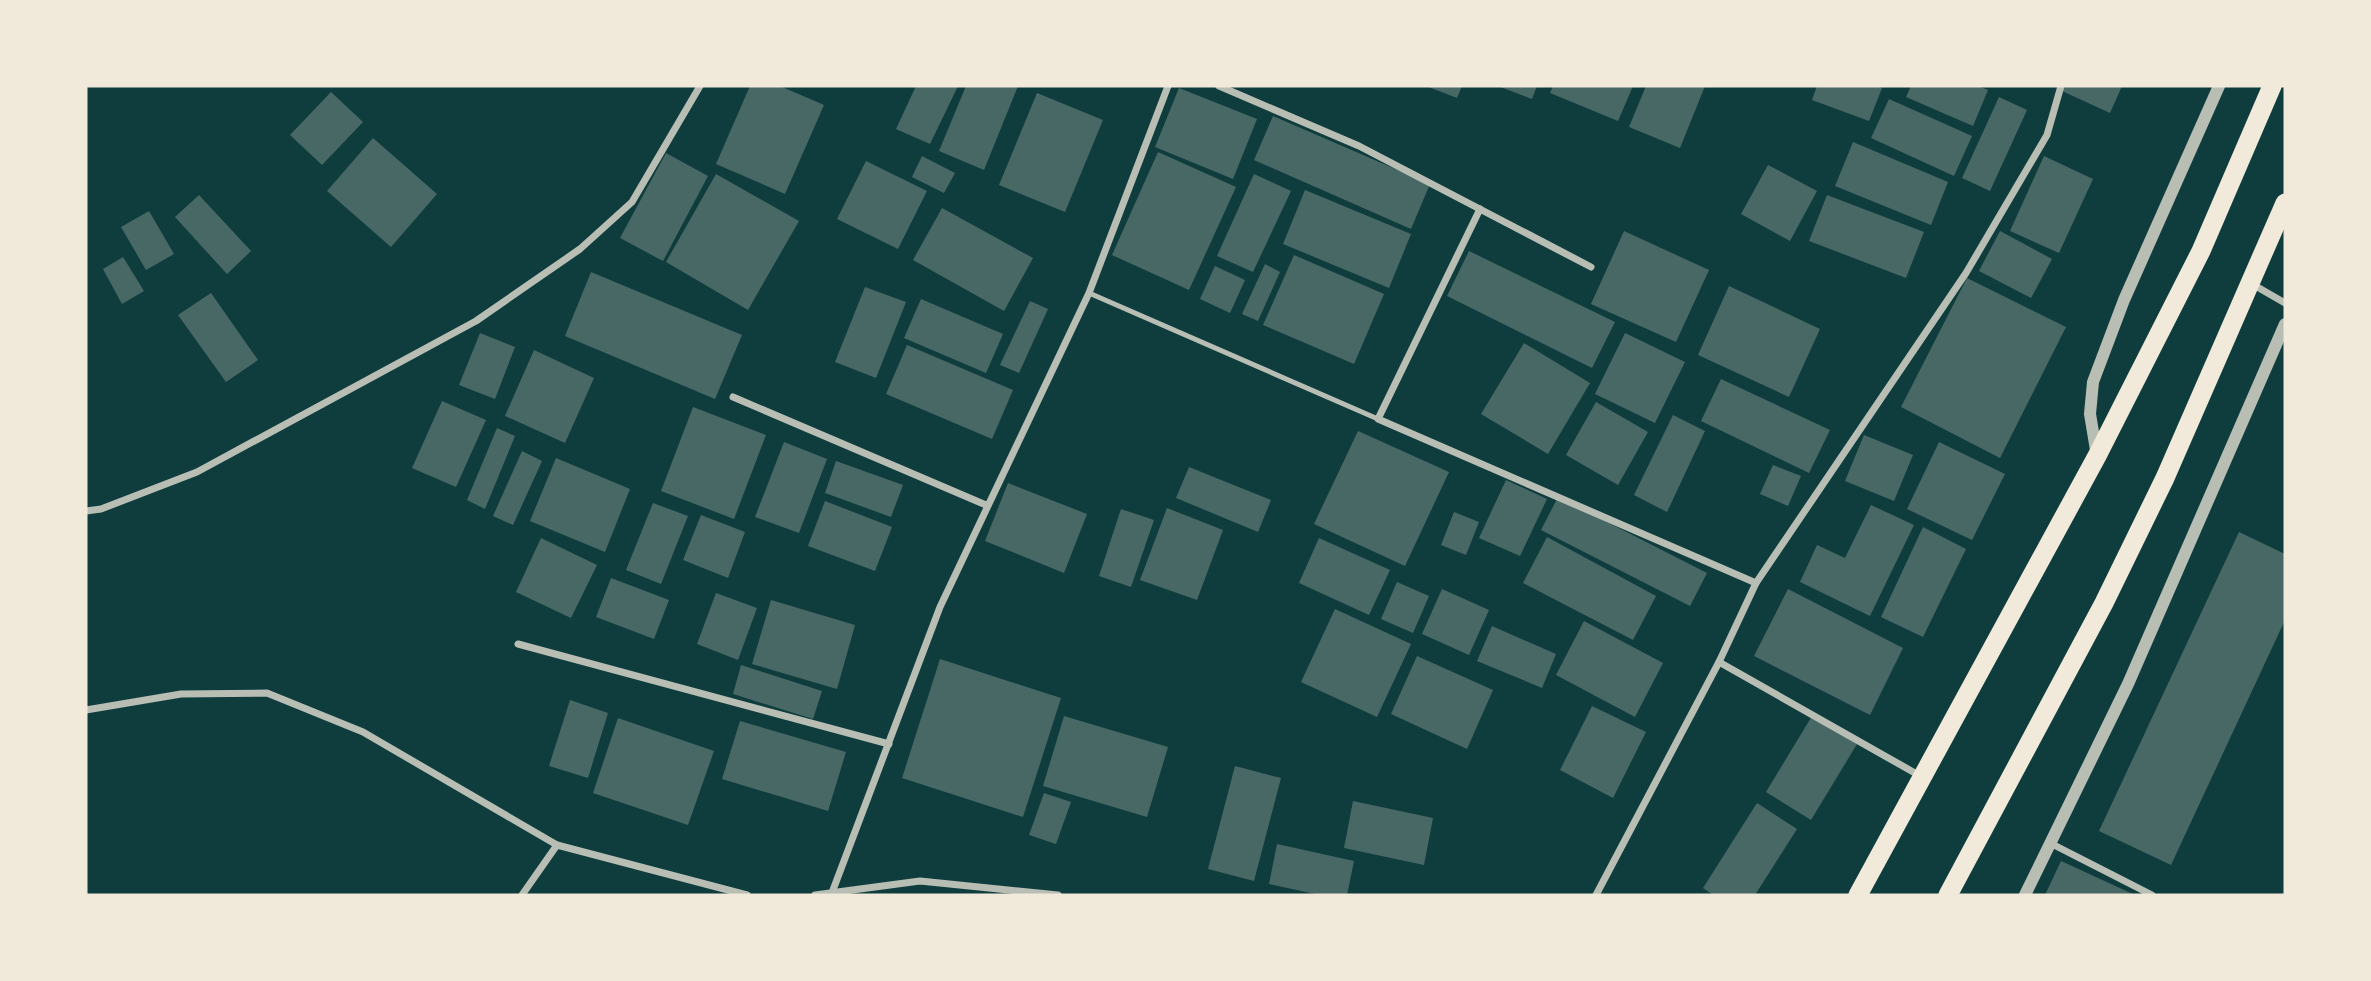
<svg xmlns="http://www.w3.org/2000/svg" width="2371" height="981" viewBox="0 0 2371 981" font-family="'Golos Text',sans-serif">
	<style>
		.building { fill: #486865 }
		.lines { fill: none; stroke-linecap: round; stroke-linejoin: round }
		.service { stroke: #b8beb3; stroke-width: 5 }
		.minor { stroke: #b8beb3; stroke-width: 7 }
		.tertiary { stroke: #b8beb3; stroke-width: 12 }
		.trunk { stroke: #f1e9da; stroke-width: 19 }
	</style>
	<rect width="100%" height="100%" fill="#0f3d3e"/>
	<g class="building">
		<path d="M750 86H780L824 105 785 194 716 164Z"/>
		<path d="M916 86H958L930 144 896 129Z"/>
		<path d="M966 86H1018L984 170 939 151Z"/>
		<path d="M1426 86H1462L1457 98Z"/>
		<path d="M1498 86H1537L1532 99Z"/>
		<path d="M1553 86H1633L1618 121 1550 93Z"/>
		<path d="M1646 86H1705L1680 148 1629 127Z"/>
		<path d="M1817 86H1876L1882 88 1869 121 1812 100Z"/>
		<path d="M1911 86H1978L1988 90 1973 126 1906 97Z"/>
		<path d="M2064 86H2122L2110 113 2062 91Z"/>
		<path d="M1179 88 1257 119 1233 179 1155 147Z"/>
		<path d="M331 92 363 122 322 165 290 135Z"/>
		<path d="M1037 93 1103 120 1065 212 999 185Z"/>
		<path d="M1999 97 2027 110 1990 191 1962 178Z"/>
		<path d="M1889 99 1972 136 1954 176 1871 138Z"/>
		<path d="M1273 116 1430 184 1411 229 1254 160Z"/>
		<path d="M373 138 437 194 391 247 327 191Z"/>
		<path d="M1853 142 1948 182 1931 225 1835 186Z"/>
		<path d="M1158 152 1236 187 1189 290 1112 255Z"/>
		<path d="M666 153 708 176 663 261 620 238Z"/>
		<path d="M922 156 955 173 944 193 912 177Z"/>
		<path d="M2044 156 2093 179 2059 253 2010 231Z"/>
		<path d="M866 161 927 191 898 249 837 219Z"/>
		<path d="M1768 165 1817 191 1790 241 1741 214Z"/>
		<path d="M716 174 799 221 748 310 666 262Z"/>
		<path d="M1254 174 1291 191 1253 272 1217 256Z"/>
		<path d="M1305 190 1411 234 1389 288 1283 244Z"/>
		<path d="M199 195 251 251 227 274 175 217Z"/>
		<path d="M1827 195 1924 232 1906 278 1809 241Z"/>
		<path d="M942 208 1033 258 1004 311 913 260Z"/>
		<path d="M149 211 174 254 146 270 121 227Z"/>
		<path d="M1624 231 1709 270 1676 342 1591 304Z"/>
		<path d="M2000 231 2052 259 2031 298 1979 271Z"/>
		<path d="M1469 251 1615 322 1592 368 1447 296Z"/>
		<path d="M1294 255 1384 294 1354 364 1263 325Z"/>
		<path d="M123 257 144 291 122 304 103 269Z"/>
		<path d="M1265 264 1280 272 1258 321 1242 314Z"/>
		<path d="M1215 266 1245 280 1230 313 1200 299Z"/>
		<path d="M591 272 742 335 715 399 565 336Z"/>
		<path d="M1967 278 2066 327 2000 458 1901 407Z"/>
		<path d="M1729 286 1820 329 1789 397 1698 355Z"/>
		<path d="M865 287 906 302 876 378 835 362Z"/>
		<path d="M211 293 258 360 226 382 178 315Z"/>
		<path d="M921 299 1003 334 986 373 904 338Z"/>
		<path d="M1030 301 1048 309 1019 373 1000 365Z"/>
		<path d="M480 333 515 347 495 399 459 385Z"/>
		<path d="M1625 333 1685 362 1655 423 1595 394Z"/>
		<path d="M1524 343 1590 383 1548 454 1481 414Z"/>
		<path d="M907 345 1013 390 992 439 886 394Z"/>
		<path d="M534 350 594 378 565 443 505 416Z"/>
		<path d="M1721 379 1830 430 1809 473 1701 421Z"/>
		<path d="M442 401 486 420 456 487 412 468Z"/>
		<path d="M1596 402 1648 432 1618 485 1566 455Z"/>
		<path d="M693 407 766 435 734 519 661 491Z"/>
		<path d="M1673 415 1705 431 1667 512 1634 495Z"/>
		<path d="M497 428 515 436 485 509 467 500Z"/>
		<path d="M1358 431 1449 472 1405 566 1314 524Z"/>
		<path d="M1864 435 1913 455 1894 501 1845 481Z"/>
		<path d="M784 442 827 459 799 533 755 517Z"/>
		<path d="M1939 442 2005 474 1972 540 1907 509Z"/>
		<path d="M522 451 542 461 513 525 493 516Z"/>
		<path d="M556 458 630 489 605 552 530 521Z"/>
		<path d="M836 461 903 485 891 517 825 493Z"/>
		<path d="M1773 465 1801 476 1788 506 1760 494Z"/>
		<path d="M1189 467 1271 500 1258 532 1176 498Z"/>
		<path d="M1506 480 1547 499 1520 556 1479 538Z"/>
		<path d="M1008 483 1087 514 1064 573 985 541Z"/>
		<path d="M1558 497 1707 573 1690 606 1541 530Z"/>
		<path d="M825 501 892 527 875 571 808 546Z"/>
		<path d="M653 503 688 516 661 584 626 570Z"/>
		<path d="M1871 505 1914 525 1870 616 1800 582 1817 545 1845 558Z"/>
		<path d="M1167 508 1223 530 1197 600 1140 580Z"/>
		<path d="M1121 509 1154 520 1131 587 1099 576Z"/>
		<path d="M1454 512 1479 522 1466 555 1441 545Z"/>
		<path d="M701 515 745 532 728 578 683 560Z"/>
		<path d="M1923 527 1966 549 1923 637 1881 617Z"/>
		<path d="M2239 532 2285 554V620L2171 865 2099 831Z"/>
		<path d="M1547 537 1656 596 1633 640 1523 583Z"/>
		<path d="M541 538 597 565 571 618 516 592Z"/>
		<path d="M1319 538 1390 570 1369 615 1299 583Z"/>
		<path d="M611 578 669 600 654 639 596 617Z"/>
		<path d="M1397 582 1429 596 1413 633 1381 619Z"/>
		<path d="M1442 589 1489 610 1469 655 1422 634Z"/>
		<path d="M1788 589 1903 648 1870 715 1754 656Z"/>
		<path d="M716 593 757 608 738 660 697 644Z"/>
		<path d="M771 600 855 625 837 689 752 664Z"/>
		<path d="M1335 609 1411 644 1377 717 1301 682Z"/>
		<path d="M1584 621 1663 663 1635 717 1556 675Z"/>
		<path d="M1492 626 1556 654 1542 688 1477 661Z"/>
		<path d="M1417 656 1493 690 1467 749 1391 714Z"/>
		<path d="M940 659 1061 698 1023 817 902 778Z"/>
		<path d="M741 665 822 691 813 719 733 694Z"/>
		<path d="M570 700 608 713 588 778 549 766Z"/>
		<path d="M1592 706 1646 732 1613 798 1560 770Z"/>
		<path d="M1064 716 1168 747 1147 817 1043 786Z"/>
		<path d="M1812 716 1857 744 1811 820 1766 792Z"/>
		<path d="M618 718 714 751 688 825 593 793Z"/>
		<path d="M740 721 846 752 828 811 722 779Z"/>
		<path d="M1235 766 1281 778 1254 881 1208 869Z"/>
		<path d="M1044 793 1071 802 1056 844 1029 835Z"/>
		<path d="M1353 801 1433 818 1424 865 1344 848Z"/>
		<path d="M1757 803 1797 829 1755 895H1713L1703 888Z"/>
		<path d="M1277 844 1354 861 1347 895H1320L1269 884Z"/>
		<path d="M2061 861 2135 895H2045Z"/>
	</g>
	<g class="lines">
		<path class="service" d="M1089 293 1378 419"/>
		<g class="minor">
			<path d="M1219 86 1359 146 1591 267"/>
			<path d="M1480 209 1378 419 1756 583"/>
			<path d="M2252 284 2285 303"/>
			<path d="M733 397 986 505"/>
			<path d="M86 511 101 509 197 472 476 321 580 249 632 202 700 86"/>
			<path d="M518 644 889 744"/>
			<path d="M1719 662 1922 777"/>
			<path d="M86 710 181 694 267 693 363 732 557 845"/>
			<path d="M2052 844 2152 895"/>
			<path d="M833 890 940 607 1089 293 1168 86"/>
			<path d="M522 895 557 845 747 895"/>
			<path d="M815 895 920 881 1058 895"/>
			<path d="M1596 895 1719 662 1756 583 1966 273 2047 135 2061 86"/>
		</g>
		<g class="tertiary">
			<path d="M2097 456 2090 414 2093 382 2124 300 2219 86"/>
			<path d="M2025 895 2128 684 2285 324"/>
		</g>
		<g class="trunk">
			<path d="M1858 895 2097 456 2201 251 2272 86"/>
			<path d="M1948 895 2104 603 2165 478 2285 203"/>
		</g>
	</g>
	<rect width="2371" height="981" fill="none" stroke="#f1e9da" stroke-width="175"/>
</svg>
